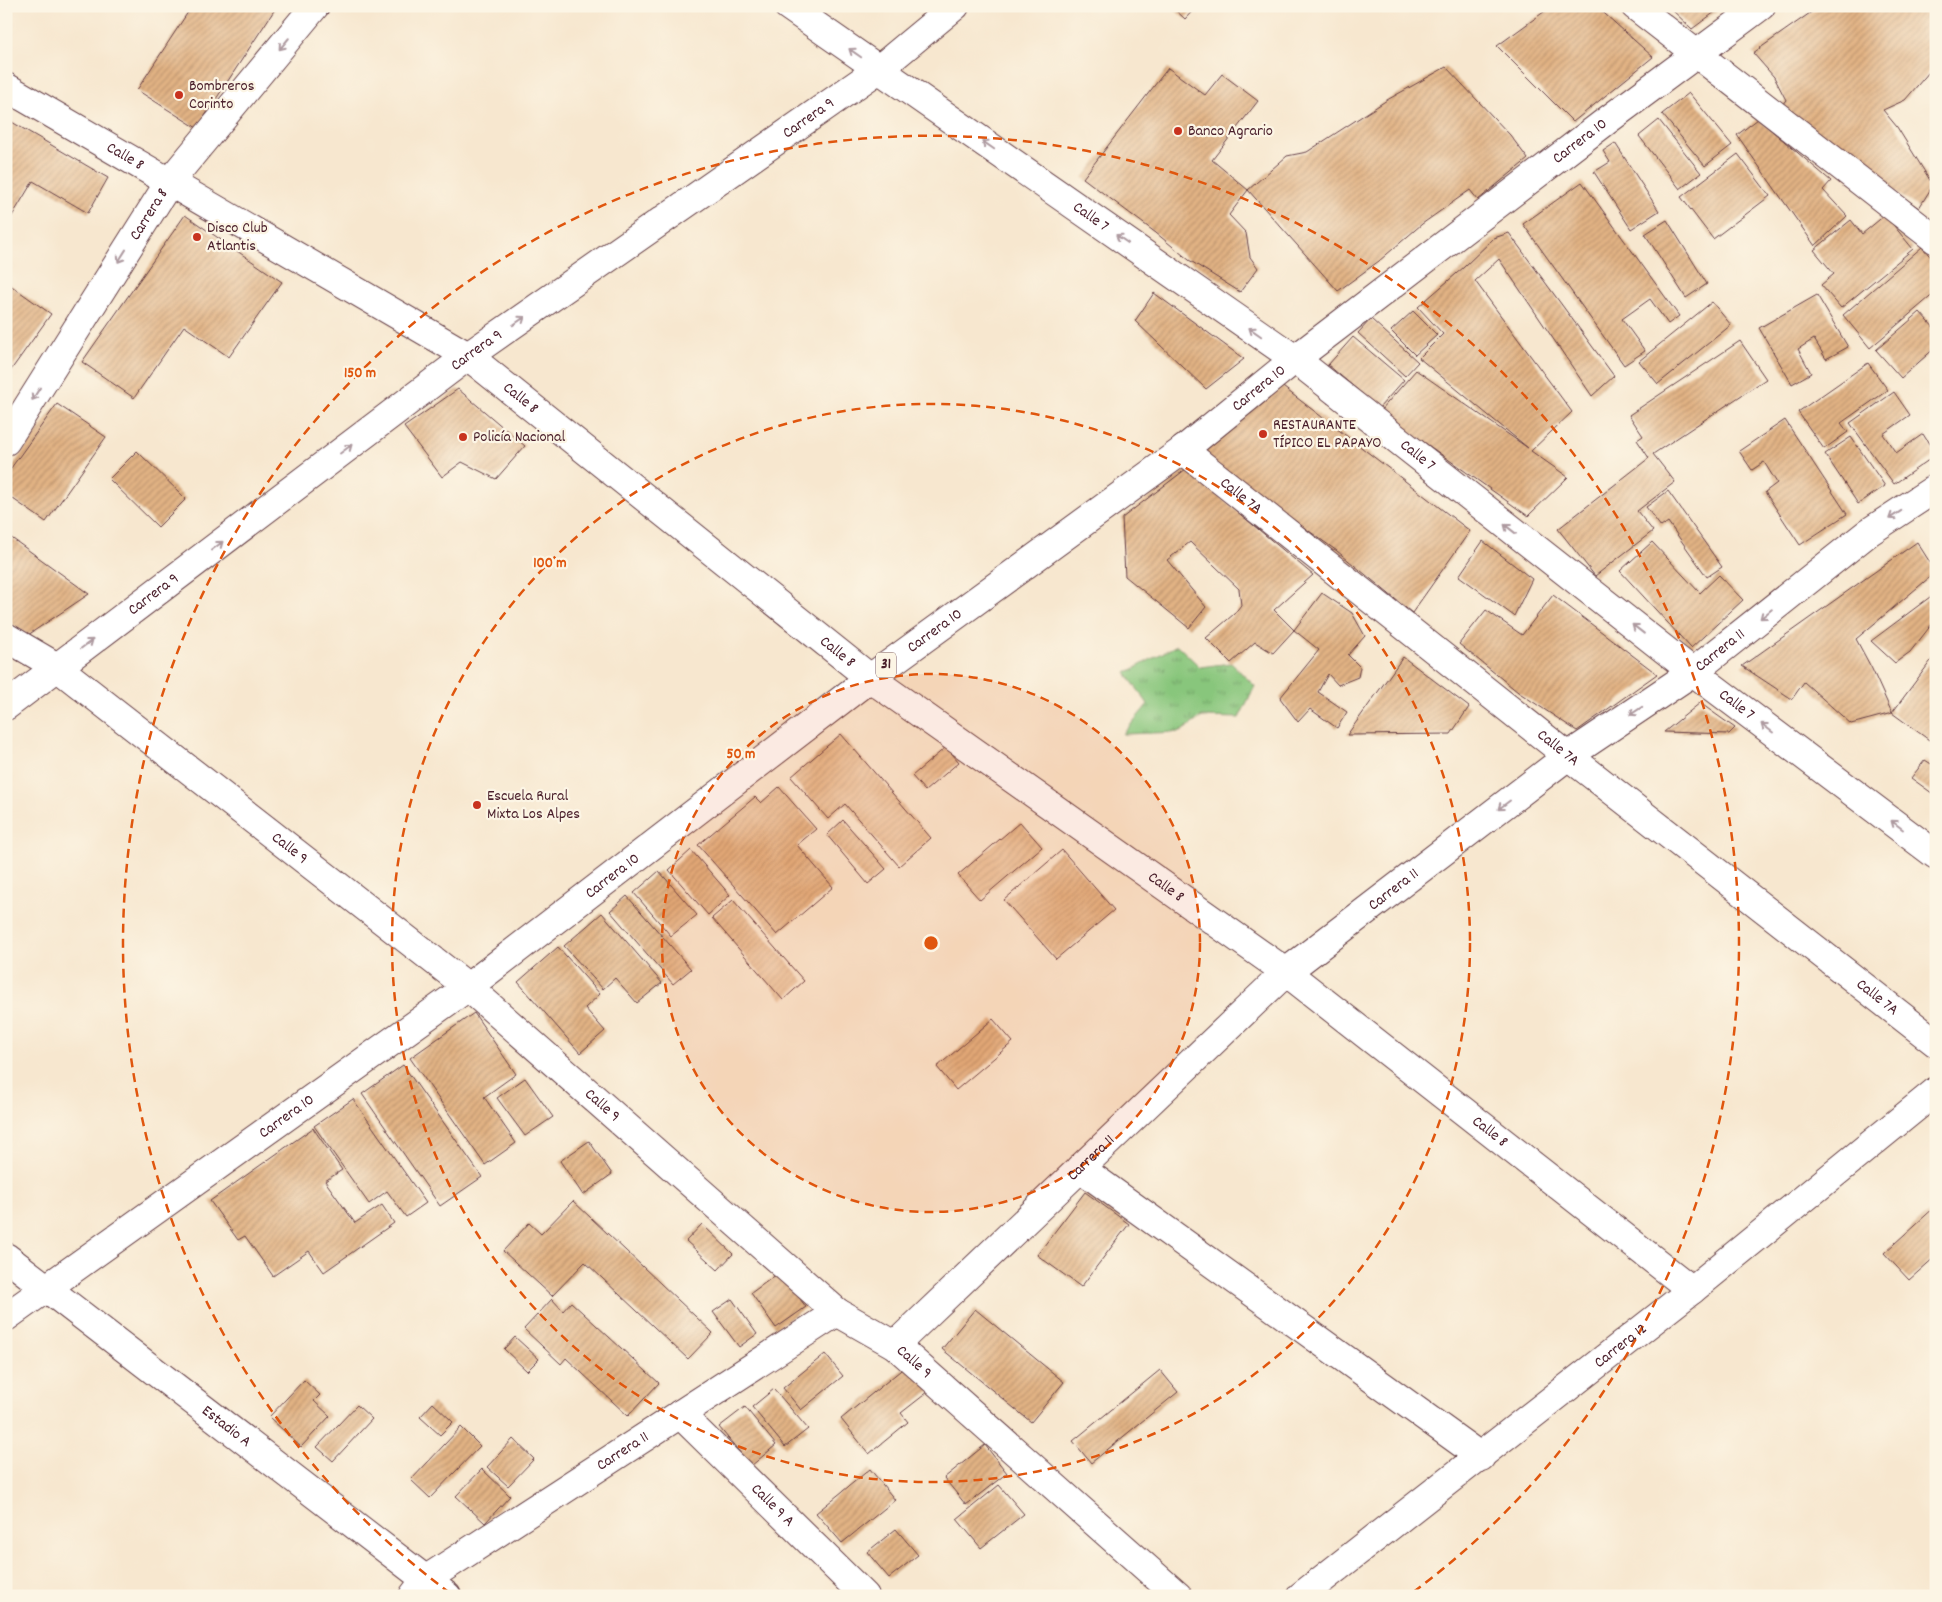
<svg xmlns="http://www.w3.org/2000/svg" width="1942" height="1602" viewBox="0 0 1942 1602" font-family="Dekko,sans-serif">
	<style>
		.grass { fill: url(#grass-tufts); stroke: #697254 }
		.building { fill: url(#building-hatch) }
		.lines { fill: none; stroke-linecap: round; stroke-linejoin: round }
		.street-casing { stroke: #643d44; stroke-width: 30 }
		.secondary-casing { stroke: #643d44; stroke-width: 30 }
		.primary-casing { stroke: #643d44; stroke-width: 30 }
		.street { stroke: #fff; stroke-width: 28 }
		.secondary { stroke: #fff; stroke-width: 28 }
		.primary { stroke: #fff; stroke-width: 28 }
		.oneway { stroke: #ae9aa0 }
		.ring { fill: none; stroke: #e0560e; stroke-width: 2.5; stroke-dasharray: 9 6 }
		.poi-dot { fill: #c8321e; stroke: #fcf5e5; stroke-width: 2 }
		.labels { text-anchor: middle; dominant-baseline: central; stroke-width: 4.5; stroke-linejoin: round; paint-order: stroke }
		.shield { fill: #fcf5e5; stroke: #7f5f63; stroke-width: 1 }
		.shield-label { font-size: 15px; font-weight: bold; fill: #4a1f2b }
		.poi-label { font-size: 16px; fill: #4a1f2b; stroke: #fcf5e5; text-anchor: start }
		.street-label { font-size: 16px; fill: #4a1f2b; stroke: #fcf5e5 }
		.centre { fill: #e0560e; stroke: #fcf5e5; stroke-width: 2.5 }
		.ring-label { font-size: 15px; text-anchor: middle; font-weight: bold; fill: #e0560e; stroke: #fcf5e5; stroke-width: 4.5; stroke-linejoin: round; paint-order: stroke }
	</style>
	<defs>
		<pattern id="grass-tufts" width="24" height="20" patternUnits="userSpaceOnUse" patternTransform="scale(1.25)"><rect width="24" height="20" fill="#88c67c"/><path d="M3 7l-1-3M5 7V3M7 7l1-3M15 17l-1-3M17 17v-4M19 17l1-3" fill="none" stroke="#71a066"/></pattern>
		<pattern id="building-hatch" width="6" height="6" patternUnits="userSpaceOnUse" patternTransform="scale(1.25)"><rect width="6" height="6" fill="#e2b384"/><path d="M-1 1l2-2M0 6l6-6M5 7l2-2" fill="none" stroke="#b9916c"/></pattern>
	</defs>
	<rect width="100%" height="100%" fill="#fcf5e5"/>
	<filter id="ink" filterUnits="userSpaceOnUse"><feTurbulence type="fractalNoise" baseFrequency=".02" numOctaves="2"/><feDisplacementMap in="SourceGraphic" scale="10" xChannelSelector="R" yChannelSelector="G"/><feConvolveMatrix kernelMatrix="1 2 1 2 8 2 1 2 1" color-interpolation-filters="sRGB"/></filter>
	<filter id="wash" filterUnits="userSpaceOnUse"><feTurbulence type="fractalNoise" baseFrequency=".0096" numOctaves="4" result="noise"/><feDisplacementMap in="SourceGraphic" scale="20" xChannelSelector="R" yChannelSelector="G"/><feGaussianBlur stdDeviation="1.12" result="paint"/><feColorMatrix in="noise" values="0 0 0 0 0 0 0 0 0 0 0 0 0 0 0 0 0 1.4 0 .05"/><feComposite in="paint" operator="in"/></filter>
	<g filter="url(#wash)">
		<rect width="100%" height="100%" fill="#f7e7cf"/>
		<path class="grass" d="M1177 645 1200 667 1231 663 1255 686 1239 718 1202 717 1180 732 1123 734 1148 704 1126 673Z"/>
		<g id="blocks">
			<g class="building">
				<path d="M192 6H277L197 128 137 90Z"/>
				<path d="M1171 6H1197L1185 19Z"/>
				<path d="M1552 6H1596L1653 57 1573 122 1497 46Z"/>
				<path d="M1668 6H1723L1692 29Z"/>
				<path d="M1820 6H1936V64L1905 100 1883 110 1897 127 1933 185 1919 208 1776 112 1786 100 1774 77 1753 53Z"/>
				<path d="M1446 67 1510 135 1528 159 1478 200 1470 190 1422 224 1379 261 1338 291 1248 190 1287 156 1307 152 1387 100Z"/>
				<path d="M1168 68 1205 95 1222 74 1258 101 1212 160 1248 190 1229 215 1246 233 1250 257 1258 268 1240 292 1189 260 1156 233 1083 178Z"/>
				<path d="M1689 93 1732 145 1705 166 1662 114Z"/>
				<path d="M1758 119 1831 181 1823 190 1847 216 1815 246 1737 135Z"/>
				<path d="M1659 120 1701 173 1680 189 1639 136Z"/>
				<path d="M10 121 108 178 88 213 33 181 6 226V127Z"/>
				<path d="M1615 143 1659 211 1631 229 1594 172 1610 162 1603 151Z"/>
				<path d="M1738 154 1770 196 1713 239 1681 197Z"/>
				<path d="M1582 182 1679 316 1668 324 1650 299 1622 319 1645 351 1624 365 1523 224Z"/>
				<path d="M185 215 282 282 229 357 184 326 134 398 82 362Z"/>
				<path d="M1885 215 1913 249 1841 308 1821 285 1834 274 1814 250 1851 220 1862 234Z"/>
				<path d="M1667 220 1707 284 1686 298 1645 234Z"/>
				<path d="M1509 233 1614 376 1592 396 1499 259 1475 281 1572 412 1531 451 1568 477 1528 516 1380 411 1416 370 1528 448 1419 358 1443 334 1418 307 1464 267 1494 238Z"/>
				<path d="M1922 247 1936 263V292L1870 348 1843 315Z"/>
				<path d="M6 282 51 314 6 377Z"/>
				<path d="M1154 293 1244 359 1206 389 1135 321Z"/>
				<path d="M1817 295 1848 347 1826 359 1814 339 1798 349 1811 373 1792 384 1759 328Z"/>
				<path d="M1712 302 1731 325 1658 384 1639 361Z"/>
				<path d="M1413 311 1437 335 1415 355 1391 331Z"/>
				<path d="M1920 312 1936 330V347L1901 378 1876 350Z"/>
				<path d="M1371 319 1418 362 1405 376 1358 333Z"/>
				<path d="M1353 337 1404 380 1379 408 1328 365Z"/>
				<path d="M1740 341 1766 379 1653 454 1675 482 1637 511 1653 531 1595 576 1558 529 1649 458 1637 440 1643 436 1629 415Z"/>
				<path d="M1868 363 1888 390 1841 423 1848 432 1824 449 1798 412Z"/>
				<path d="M1279 384 1470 531 1412 613 1337 551 1201 454Z"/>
				<path d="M458 389 525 446 496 479 462 462 442 477 404 427Z"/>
				<path d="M1894 392 1910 415 1883 434 1896 453 1923 434 1936 455 1894 484 1850 423Z"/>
				<path d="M57 404 106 437 46 522 6 494V475Z"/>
				<path d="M1785 420 1847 514 1800 545 1765 492 1777 483 1764 462 1752 470 1739 451Z"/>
				<path d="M1851 437 1885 486 1858 504 1825 454Z"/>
				<path d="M137 451 186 499 158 527 109 479Z"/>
				<path d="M1186 469 1313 575 1274 610 1294 630 1273 653 1255 642 1231 663 1206 638 1234 614 1241 605 1239 589 1190 542 1167 560 1206 607 1189 628 1125 576 1122 518Z"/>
				<path d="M1668 491 1722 567 1707 577 1668 522 1661 527 1646 507Z"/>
				<path d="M6 534 89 594 28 635 6 620Z"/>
				<path d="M1483 541 1532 579 1514 616 1459 576Z"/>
				<path d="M1652 542 1700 593 1719 575 1743 600 1691 648 1620 571Z"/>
				<path d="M1917 542 1936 572 1856 639 1872 669 1892 713 1851 724 1804 682 1792 699 1742 666Z"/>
				<path d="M1322 593 1352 613 1365 636 1348 655 1360 667 1358 677 1338 685 1328 674 1318 692 1347 712 1337 728 1310 709 1298 722 1280 698 1319 650 1294 630Z"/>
				<path d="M1553 595 1657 674 1577 731 1518 692 1459 644 1486 610 1522 635Z"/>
				<path d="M1930 597 1936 604V619L1910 652 1895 663 1871 641Z"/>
				<path d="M1936 654V745L1892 713Z"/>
				<path d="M1403 657 1469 707 1451 734 1347 735Z"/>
				<path d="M1700 703 1735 728 1729 734 1664 732Z"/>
				<path d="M841 734 931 838 899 866 845 804 828 819 791 777Z"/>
				<path d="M946 747 959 762 925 791 912 776Z"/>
				<path d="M1925 760 1936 767V796L1911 778Z"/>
				<path d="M779 787 816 829 797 845 833 887 777 935 698 845 755 797 761 803Z"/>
				<path d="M843 820 886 869 868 884 827 835Z"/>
				<path d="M1020 822 1042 847 980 900 958 875Z"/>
				<path d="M691 850 730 895 708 915 669 870Z"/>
				<path d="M1062 850 1114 910 1056 959 1004 900Z"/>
				<path d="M659 871 697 915 671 936 634 893Z"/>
				<path d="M627 896 691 969 673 984 610 911Z"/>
				<path d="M733 900 804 981 783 1000 712 918Z"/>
				<path d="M602 913 662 983 637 1003 615 978 603 989 564 946Z"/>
				<path d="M558 947 600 994 585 1008 605 1031 580 1053 518 982Z"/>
				<path d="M474 1013 516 1074 484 1097 516 1143 485 1165 410 1058Z"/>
				<path d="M993 1019 1013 1042 956 1090 937 1067Z"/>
				<path d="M403 1065 482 1177 440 1206 362 1094Z"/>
				<path d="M525 1078 553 1117 525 1136 497 1098Z"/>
				<path d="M353 1099 426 1203 406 1217 387 1191 369 1204 314 1126Z"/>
				<path d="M313 1128 342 1170 325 1181 355 1223 382 1205 394 1223 324 1272 309 1251 273 1276 245 1236 238 1240 210 1201Z"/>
				<path d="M589 1141 612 1174 583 1195 560 1161Z"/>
				<path d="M1085 1192 1129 1224 1081 1287 1037 1255Z"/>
				<path d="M573 1201 713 1333 688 1359 585 1262 552 1296 503 1251 529 1223 541 1234Z"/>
				<path d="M1936 1206V1256L1909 1280 1884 1253Z"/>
				<path d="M702 1224 733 1254 718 1270 686 1241Z"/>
				<path d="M780 1272 806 1307 776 1328 751 1293Z"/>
				<path d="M552 1299 563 1311 571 1302 659 1383 628 1416 566 1358 561 1364 524 1329Z"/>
				<path d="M732 1299 757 1334 739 1347 713 1312Z"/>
				<path d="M975 1309 1064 1382 1031 1422 942 1349Z"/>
				<path d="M515 1337 539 1359 527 1371 504 1349Z"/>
				<path d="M825 1354 843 1376 801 1410 783 1388Z"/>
				<path d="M911 1362 933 1388 901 1413 908 1422 869 1454 841 1419Z"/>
				<path d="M1160 1370 1178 1392 1091 1463 1073 1441Z"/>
				<path d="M304 1380 320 1395 314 1401 330 1416 301 1447 269 1417Z"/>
				<path d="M774 1389 808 1429 785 1447 752 1407Z"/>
				<path d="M433 1403 453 1422 440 1435 420 1417Z"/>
				<path d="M357 1405 372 1419 333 1461 317 1447Z"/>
				<path d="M745 1407 776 1445 751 1466 719 1427Z"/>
				<path d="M461 1427 480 1446 430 1498 411 1480Z"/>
				<path d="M513 1439 534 1459 508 1486 487 1467Z"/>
				<path d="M985 1445 1007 1473 966 1505 944 1478Z"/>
				<path d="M482 1469 510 1496 485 1523 456 1496Z"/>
				<path d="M870 1469 895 1500 842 1543 816 1513Z"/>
				<path d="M999 1485 1024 1514 981 1548 957 1519Z"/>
				<path d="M896 1529 918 1555 889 1578 867 1552Z"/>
			</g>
		</g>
	</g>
	<g filter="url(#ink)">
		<use href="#blocks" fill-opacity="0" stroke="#643d44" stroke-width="1"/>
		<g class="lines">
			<defs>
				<g id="street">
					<path d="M1635 6 1936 240"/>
					<path id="s1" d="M6 87 468 356 870 678 1286 972 1692 1290"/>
					<path id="s2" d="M1295 359 1693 672 1936 855"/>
					<path id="s3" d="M1183 450 1568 756 1936 1043"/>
					<path id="s4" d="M6 637 57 667 468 987 837 1312 895 1345 1178 1596"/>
					<path id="s5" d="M6 706 468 356 879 69 955 6"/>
					<path d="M1080 1168 1481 1457"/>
					<path id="s6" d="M6 1257 447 1596"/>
					<path id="s7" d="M895 1345 1286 972 1568 756 1693 672 1869 532 1936 488"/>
					<path id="s8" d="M680 1414 865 1596"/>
					<path id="s9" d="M413 1596 425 1580 837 1312"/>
					<path id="s10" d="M1301 1596 1692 1290 1936 1091"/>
				</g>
				<g id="secondary">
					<path id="s11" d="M788 6 1295 359"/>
					<path id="s12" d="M6 441 170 181 315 6"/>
				</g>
				<g id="primary">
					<path id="s13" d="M6 1317 468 987 870 678 1183 450 1295 359 1609 119 1761 6"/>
				</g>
			</defs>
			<use href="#street" class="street-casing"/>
			<use href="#secondary" class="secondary-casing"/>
			<use href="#primary" class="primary-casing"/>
			<use href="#street" class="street"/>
			<use href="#secondary" class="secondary"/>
			<use href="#primary" class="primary"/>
		</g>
		<defs><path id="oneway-shaft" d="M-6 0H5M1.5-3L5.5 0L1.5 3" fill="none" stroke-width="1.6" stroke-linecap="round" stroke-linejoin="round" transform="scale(1.25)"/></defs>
		<g class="oneway">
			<use href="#oneway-shaft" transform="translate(284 44) rotate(130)"/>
			<use href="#oneway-shaft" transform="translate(855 53) rotate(-145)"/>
			<use href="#oneway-shaft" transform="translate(988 145) rotate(-145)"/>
			<use href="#oneway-shaft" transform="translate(1122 239) rotate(-145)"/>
			<use href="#oneway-shaft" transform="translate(122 256) rotate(122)"/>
			<use href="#oneway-shaft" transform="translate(519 321) rotate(-35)"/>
			<use href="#oneway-shaft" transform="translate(1255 332) rotate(-145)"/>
			<use href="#oneway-shaft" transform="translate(36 394) rotate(122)"/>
			<use href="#oneway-shaft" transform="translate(346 449) rotate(-37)"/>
			<use href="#oneway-shaft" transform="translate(1895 515) rotate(147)"/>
			<use href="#oneway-shaft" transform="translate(1510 529) rotate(-142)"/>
			<use href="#oneway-shaft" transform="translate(217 546) rotate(-37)"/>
			<use href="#oneway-shaft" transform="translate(1766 614) rotate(141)"/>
			<use href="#oneway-shaft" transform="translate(1638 629) rotate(-142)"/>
			<use href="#oneway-shaft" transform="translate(87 644) rotate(-37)"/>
			<use href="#oneway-shaft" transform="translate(1636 711) rotate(146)"/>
			<use href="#oneway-shaft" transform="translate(1767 728) rotate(-143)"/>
			<use href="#oneway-shaft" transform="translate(1504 805) rotate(143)"/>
			<use href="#oneway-shaft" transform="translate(1897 825) rotate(-143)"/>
		</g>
	</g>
	<circle cx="931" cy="943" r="269" fill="#e0560e" fill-opacity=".12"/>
	<g class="ring">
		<circle cx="931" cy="943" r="269"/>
		<circle cx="931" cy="943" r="539"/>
		<path d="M450 1593A808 808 0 1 1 1412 1593"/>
	</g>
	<g class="poi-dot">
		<circle cx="179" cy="95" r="5"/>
		<circle cx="1178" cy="131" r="5"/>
		<circle cx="197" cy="237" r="5"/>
		<circle cx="1263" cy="434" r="5"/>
		<circle cx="463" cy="437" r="5"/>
		<circle cx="477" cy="805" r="5"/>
	</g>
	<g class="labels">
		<rect class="shield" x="876" y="652.5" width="20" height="25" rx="4"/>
		<g class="shield-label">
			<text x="886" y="665">31</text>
		</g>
		<g class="poi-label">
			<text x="189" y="86">Bombreros<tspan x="189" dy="18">Corinto</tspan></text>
			<text x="1188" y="131">Banco Agrario</text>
			<text x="207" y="228">Disco Club<tspan x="207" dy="18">Atlantis</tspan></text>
			<text x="1273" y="425">RESTAURANTE<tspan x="1273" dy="18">TÍPICO EL PAPAYO</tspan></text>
			<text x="473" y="437">Policía Nacional</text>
			<text x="487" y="796">Escuela Rural<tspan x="487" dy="18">Mixta Los Alpes</tspan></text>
		</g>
		<g class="street-label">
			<text stroke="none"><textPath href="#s5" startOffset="995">Carrera 9</textPath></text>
			<text stroke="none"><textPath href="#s13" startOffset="1965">Carrera 10</textPath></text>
			<text stroke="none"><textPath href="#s1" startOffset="138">Calle 8</textPath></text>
			<text stroke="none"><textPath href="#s12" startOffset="268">Carrera 8</textPath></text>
			<text stroke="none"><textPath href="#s11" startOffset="369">Calle 7</textPath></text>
			<text stroke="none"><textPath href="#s5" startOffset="590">Carrera 9</textPath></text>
			<text stroke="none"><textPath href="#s13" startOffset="1560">Carrera 10</textPath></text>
			<text stroke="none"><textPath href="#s1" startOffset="602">Calle 8</textPath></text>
			<text stroke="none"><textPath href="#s2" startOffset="156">Calle 7</textPath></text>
			<text stroke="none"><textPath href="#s3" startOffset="74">Calle 7A</textPath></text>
			<text stroke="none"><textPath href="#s5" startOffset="185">Carrera 9</textPath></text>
			<text stroke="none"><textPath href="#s13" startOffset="1155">Carrera 10</textPath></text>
			<text stroke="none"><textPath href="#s7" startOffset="1081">Carrera 11</textPath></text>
			<text stroke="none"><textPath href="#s1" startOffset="1008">Calle 8</textPath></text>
			<text stroke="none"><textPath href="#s2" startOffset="561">Calle 7</textPath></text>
			<text stroke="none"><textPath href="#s3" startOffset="479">Calle 7A</textPath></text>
			<text stroke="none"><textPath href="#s4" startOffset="354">Calle 9</textPath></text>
			<text stroke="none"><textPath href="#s13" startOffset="750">Carrera 10</textPath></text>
			<text stroke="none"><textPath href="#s1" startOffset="1412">Calle 8</textPath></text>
			<text stroke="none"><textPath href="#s7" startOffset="676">Carrera 11</textPath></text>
			<text stroke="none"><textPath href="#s3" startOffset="884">Calle 7A</textPath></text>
			<text stroke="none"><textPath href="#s4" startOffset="759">Calle 9</textPath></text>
			<text stroke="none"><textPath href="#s13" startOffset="345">Carrera 10</textPath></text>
			<text stroke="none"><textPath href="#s1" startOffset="1818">Calle 8</textPath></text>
			<text stroke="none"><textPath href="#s7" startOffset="271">Carrera 11</textPath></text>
			<text stroke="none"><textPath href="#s10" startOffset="406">Carrera 12</textPath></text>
			<text stroke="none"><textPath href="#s4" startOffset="1164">Calle 9</textPath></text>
			<text stroke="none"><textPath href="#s6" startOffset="278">Estadio A</textPath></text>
			<text stroke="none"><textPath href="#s9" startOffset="256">Carrera 11</textPath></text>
			<text stroke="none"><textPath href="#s8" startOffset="130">Calle 9 A</textPath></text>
		</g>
	</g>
	<circle cx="931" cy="943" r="8" class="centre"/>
	<g class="ring-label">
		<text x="360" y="377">150 m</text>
		<text x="550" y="567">100 m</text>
		<text x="741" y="758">50 m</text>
	</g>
	<rect width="1942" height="1602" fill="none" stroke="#fcf5e5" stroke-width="25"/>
</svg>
